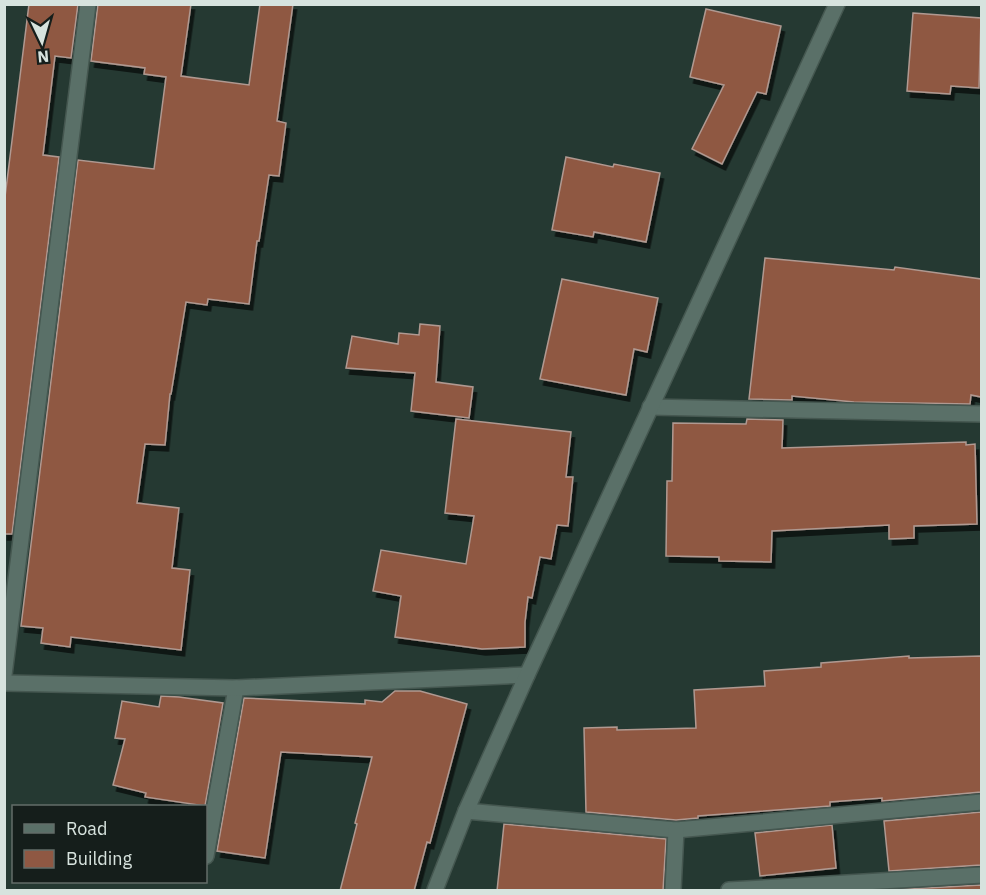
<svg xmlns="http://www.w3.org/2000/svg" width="986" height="895" viewBox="0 0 986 895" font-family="'IBM Plex Sans',sans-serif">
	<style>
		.building { fill: #8f5843; stroke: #b09991; stroke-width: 1.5; filter: url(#shadow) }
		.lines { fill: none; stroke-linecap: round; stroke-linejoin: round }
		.service-casing { stroke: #455750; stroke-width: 18 }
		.minor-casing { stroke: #455750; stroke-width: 18 }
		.tertiary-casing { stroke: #455750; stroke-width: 18 }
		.secondary-casing { stroke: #455750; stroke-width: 18 }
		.service { stroke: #5a7068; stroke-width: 15 }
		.minor { stroke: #5a7068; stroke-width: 15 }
		.tertiary { stroke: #5a7068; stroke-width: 15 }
		.secondary { stroke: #5a7068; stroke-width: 15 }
	</style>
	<defs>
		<filter id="shadow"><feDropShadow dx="3.5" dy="6" stdDeviation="0" flood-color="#0009"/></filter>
	</defs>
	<rect width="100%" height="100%" fill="#253932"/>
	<g class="building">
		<path d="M29 4H78L71 58 55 56 43 155 59 157 12 534H4V205Z"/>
		<path d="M98 4H191L181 76 249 85 260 4H293L277 121 286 123 279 176 269 175 259 241H257L249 304 208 299 207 305 186 302 171 394H170L165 445 145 444 137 503 179 508 172 568 190 570 181 650 71 637 70 647 41 643 43 628 21 626 78 160 154 169 166 77 144 74 145 68 91 61Z"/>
		<path d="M706 9 781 26 766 94 757 92 722 164 692 149 724 85 690 77Z"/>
		<path d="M913 13 981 18 979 88 951 86 950 94 907 91Z"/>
		<path d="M566 157 613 167 614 164 660 173 646 242 594 232 593 237 552 230Z"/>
		<path d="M765 258 894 270 895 267 981 279V397L971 395 970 404 854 402 792 396V400L749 399Z"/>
		<path d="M562 279 658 298 647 352 634 349 626 395 540 379Z"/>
		<path d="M420 324 440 326 436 382 473 387 469 418 411 411 415 373 346 368 352 336 398 344 399 333 419 335Z"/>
		<path d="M456 419 571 432 566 477H573L568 526 557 525 551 559 540 557 532 598 528 597 525 622V647L482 649 395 637 401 596 373 591 381 550 466 564 474 516 445 513Z"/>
		<path d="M747 419 783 420 782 448 966 442V445L975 444 977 524 914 526V538L889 539V525L772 531 771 562 719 561V557L666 556 667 481H672L673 423 746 424Z"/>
		<path d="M909 656V658L981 656V792L882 801V798L830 802V806L698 816V818L676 820 586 812 584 728 617 727V730L696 728 694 690 765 686 764 671 821 667V663Z"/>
		<path d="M395 691H420L467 704 430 843 427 842 414 891H340L357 824 355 823 372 757 281 752 265 858 217 851 244 698 365 704V700L382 702Z"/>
		<path d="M161 696 179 697 223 703 205 806 145 797 146 793 113 785 125 739 115 738 122 701 159 707Z"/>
		<path d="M981 812V865L889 871 884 821Z"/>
		<path d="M504 824 666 839 663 891H497Z"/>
		<path d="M832 825 836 868 760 876 755 833Z"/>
		<path d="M981 885V891L891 890Z"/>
	</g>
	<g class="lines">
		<defs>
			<path id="service" d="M206 856 236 688"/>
			<g id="minor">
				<path d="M650 407 982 414"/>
				<path d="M4 675 88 4"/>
				<path d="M466 811 676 830 982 802"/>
				<path d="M673 890 676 830"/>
				<path d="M729 890 982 875"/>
			</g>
			<path id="tertiary" d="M4 683 236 688 527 675"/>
			<path id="secondary" d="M435 890 466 811 527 675 837 4"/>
		</defs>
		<use href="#service" class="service-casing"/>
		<use href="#minor" class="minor-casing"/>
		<use href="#tertiary" class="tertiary-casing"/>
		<use href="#secondary" class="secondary-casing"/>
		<use href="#service" class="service"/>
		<use href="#minor" class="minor"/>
		<use href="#tertiary" class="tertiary"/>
		<use href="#secondary" class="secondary"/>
	</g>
	<rect width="986" height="895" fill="none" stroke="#d7e3de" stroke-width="12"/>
	<rect x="12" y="805" width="195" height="78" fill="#151e1b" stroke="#636d69" stroke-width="1.5"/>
	<rect x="24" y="824" width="30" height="9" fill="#5a7068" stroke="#636d69" stroke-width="1.5"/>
	<text x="66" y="835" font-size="18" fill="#d7e3de">Road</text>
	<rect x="24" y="850" width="30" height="18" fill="#8f5843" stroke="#636d69" stroke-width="1.5"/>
	<text x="66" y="865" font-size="18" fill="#d7e3de">Building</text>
	<g transform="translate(42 42) rotate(175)" stroke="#151e1b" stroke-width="4.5" paint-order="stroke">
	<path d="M0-4.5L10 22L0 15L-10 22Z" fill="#d7e3de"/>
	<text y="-9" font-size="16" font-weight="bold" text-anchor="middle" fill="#d7e3de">N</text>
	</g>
</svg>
